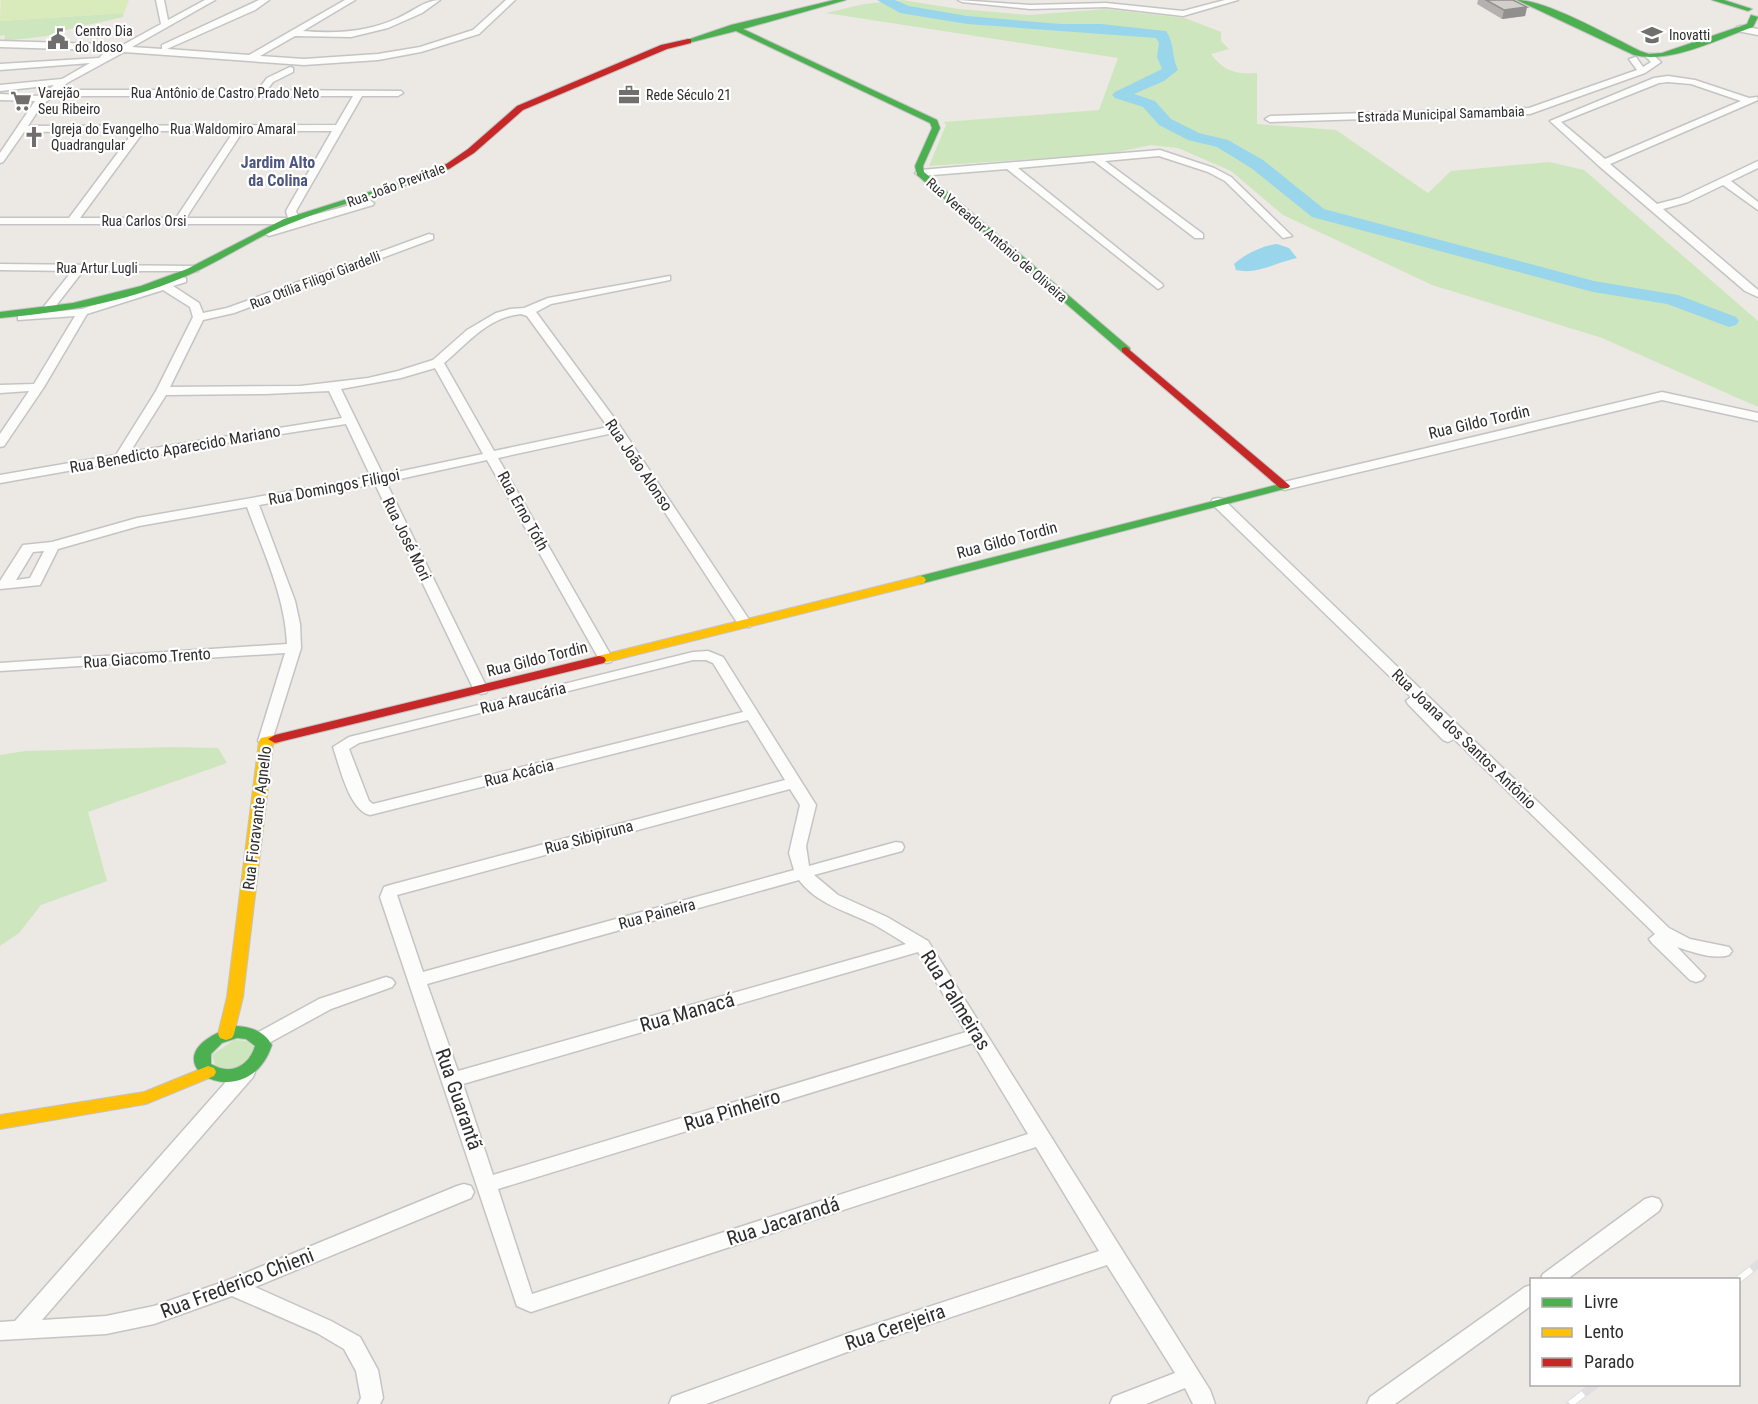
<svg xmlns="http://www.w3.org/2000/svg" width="1758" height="1404" viewBox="0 0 1758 1404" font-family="'Roboto Condensed',sans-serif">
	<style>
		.green { fill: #cee6be }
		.pitch { fill: #d9eabb }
		.water { fill: #99d6ec }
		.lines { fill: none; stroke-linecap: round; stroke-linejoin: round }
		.river { fill: #99d6ec; fill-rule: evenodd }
		.street-casing { stroke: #c5c4c5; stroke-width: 3 }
		.fast-casing { stroke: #c5c4c5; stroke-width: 2 }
		.slow-casing { stroke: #c5c4c5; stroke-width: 2 }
		.jam-casing { stroke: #c5c4c5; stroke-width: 2 }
		.street { fill: #fcfcfb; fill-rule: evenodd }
		.fast { fill: #4caf50; fill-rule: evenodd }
		.slow { fill: #ffc107; fill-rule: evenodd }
		.jam { fill: #c62828; fill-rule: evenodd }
		.rail-casing { stroke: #dfdfe1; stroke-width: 8 }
		.rail { stroke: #fff; stroke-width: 6; stroke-dasharray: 17; stroke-linecap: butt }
		.wall { fill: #b4b1af }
		.shaded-wall { fill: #92908e }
		.building { fill: #d1cecb; stroke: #92908e; stroke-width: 1.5 }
		.labels { text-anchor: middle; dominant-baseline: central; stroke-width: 4.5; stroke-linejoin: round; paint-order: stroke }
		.far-poi-label { font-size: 14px; fill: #2e2e2e; stroke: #fff; text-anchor: start }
		.far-street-label { font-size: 14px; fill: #2e2e2e; stroke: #fff }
		.far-quarter-label { font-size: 16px; font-weight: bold; fill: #4d5680; stroke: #fff }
		.street-label { font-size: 16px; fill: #2e2e2e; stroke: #fff }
		.near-street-label { font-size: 20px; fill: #2e2e2e; stroke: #fff }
	</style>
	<rect width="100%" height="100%" fill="#ece8e4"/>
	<g class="green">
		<path d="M902 0 959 9 1029 15 1106 9 1185 18 1221 32V41L1229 49 1211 54C1223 71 1237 75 1257 73V124L1336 130 1428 193 1451 171 1549 162 1584 170 1758 321V407L1602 338 1432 285 1283 215 1231 171 1178 148 1151 145 1108 154 929 166 946 125 944 122 1099 110 1118 58 826 13 864 4Z"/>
		<path d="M124 13 123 17 57 32 47 36 4 41 5 35 0 36V21Z"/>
		<path d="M174 747 218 748 227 763 88 812 107 881 41 905 19 933 0 946V755L25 751Z"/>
		<path d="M234 1040 247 1041 255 1048 243 1068 216 1069 212 1055Z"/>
	</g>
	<path class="pitch" d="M1 0H129L124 13 0 21Z"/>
	<path class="water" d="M1277 244 1289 248 1297 258C1277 262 1257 275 1236 270L1234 264C1245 254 1262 246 1277 244Z"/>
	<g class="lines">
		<path class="river" d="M877 0H895L909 6 967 16 1061 24H1101L1166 31C1175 44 1171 56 1178 70L1164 81 1134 94 1155 101 1171 119 1199 133 1228 140 1263 160 1324 209 1594 281 1678 295 1736 317 1739 321 1736 325 1729 327 1667 304 1593 292 1312 217 1251 168 1217 147 1188 140 1159 125 1143 107 1115 98 1112 95 1115 92 1162 69 1157 57 1159 43 1156 38 967 24 900 13Z"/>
		<defs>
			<g id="street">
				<path d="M156 0H164L168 20 205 0H215L132 47 162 49V45L259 0H269L255 10 167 49 249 55 345 0H355L303 31C336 34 368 32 398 18 412 12 425 0 440 0L422 13 388 28 351 37 295 36 260 56 304 59 378 54 420 47 473 30 506 0H515L479 34 421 52 378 60 304 65 124 52 67 83 59 90H258L267 78 290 67 293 68V72L273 82 267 90 401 91 403 93 398 96H362L296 211 299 219 369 200 374 203 373 205 269 236 264 233 265 231 284 224H0V218H69L134 131 24 132 3 162 0 163V153L35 101 0 100V94L41 96 54 85 0 91V85L62 79 90 63 0 70V64L99 58 104 53 97 50 0 47V41L99 44 112 51 161 24ZM53 96H353L336 125 28 126 41 106ZM144 131H234L176 218H80ZM243 131H332L286 211 288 218H186Z"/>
				<path d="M958 0 1030 5 1106 3 1183 11 1225 0H1238L1183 16 1106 7 1030 9 962 2Z"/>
				<path d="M1740 26 1758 29V35L1737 31V27Z"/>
				<path d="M1646 54H1652L1661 62 1645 73 1530 114 1270 122 1265 119 1270 116 1529 108 1637 70 1629 59 1636 57 1643 67 1651 62 1645 56Z"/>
				<path d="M1668 76 1695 80 1749 98 1757 97 1758 100 1610 164 1657 204 1680 198 1758 161V168L1731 181 1758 202V210L1723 185 1688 202 1663 209 1758 290V297L1745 291 1599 166 1550 121 1654 78ZM1668 82 1691 84 1741 101 1605 159 1561 122 1659 83Z"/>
				<path d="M1160 150 1214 168 1231 177 1292 236 1283 238 1225 181 1208 172 1159 156 1105 161 1203 234V238H1195L1094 161 1018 168 1162 284 1163 286 1158 289 1007 169 920 176 915 173 920 170Z"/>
				<path d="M429 234 433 235V239L234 313 203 320 170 387 300 386 368 378 398 371 433 360 467 330 496 313 510 309 524 308 548 298 670 276V280L551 304 536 312 620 426 752 624 750 627H740L613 433 498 458 613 659 611 662 606 663 599 659 487 460 386 482 488 690 486 693 481 694 474 690 375 484 259 505 295 601 300 624 301 648 271 744 266 746 258 741 285 653 0 671V663L287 644C285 596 263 551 247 507L139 526 58 549 40 585 0 589V581L23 545 52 542 137 518 371 477 346 424 237 441 0 483V475L116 455 156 391 193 317 190 307 163 290 87 314 44 387 4 446 0 447V434L29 391 0 393V385L34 384 75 316 18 320V316L42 313V309L72 271 0 270V264L194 266 198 267V271H83L51 312 82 309 182 277 186 278V282L173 286 199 303 203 313 227 308ZM521 314 527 316 608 427 494 451 444 363C468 343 488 317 521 314ZM435 368 483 454 383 475 341 389 401 378ZM329 391 342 418 130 452 166 395 265 394ZM44 551 30 578 16 580 33 552Z"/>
				<path d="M1662 392 1758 413V421L1662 400 1284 490 1278 486 1284 482Z"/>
				<path d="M1218 498 1223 499 1669 928 1690 939 1729 947 1732 951 1729 955C1713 960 1693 952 1677 947L1705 976 1702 980 1696 982 1690 980 1652 943 1649 939 1655 934 1454 739 1448 742 1443 740 1408 704 1406 701 1411 697 1213 505 1211 502 1213 499Z"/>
				<path d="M708 651 723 657 816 805 806 846 809 866 896 842 902 843 904 847 902 851 814 875 838 895 887 917 928 941 1210 1390 1215 1404H1193L1185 1388 1146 1404H1110L1113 1397 1175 1373 1107 1265 858 1348 706 1404H669L672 1397 855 1331 1099 1251 1036 1147 531 1312 517 1306 380 897 384 887 390 885 785 780 748 720 370 815C349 810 340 767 333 747L349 737 693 652ZM693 660H706L713 663 743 712 373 804 369 801 349 749 359 743ZM790 789 800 805 789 853 794 870 423 972 397 895ZM799 880C817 904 846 911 873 924 884 930 895 937 906 944L458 1071 427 984ZM918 952 966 1032 493 1175 463 1084ZM973 1043 1028 1134 532 1294 498 1189Z"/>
				<path d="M386 977 392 979 395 983 392 987 331 1009 267 1044 261 1046 255 1044 252 1039 255 1034 319 999Z"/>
				<path d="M246 1065 253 1067 255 1072 253 1077 42 1320 106 1316 154 1306 226 1281 457 1186 464 1184 471 1186 474 1192 471 1198 255 1287 331 1321 360 1337 378 1370 383 1398 380 1404H358L361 1398 356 1371 344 1349 317 1333 232 1296 154 1324 106 1334 0 1340V1322L15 1321 239 1067Z"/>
				<path d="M1652 1197 1659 1199 1662 1205 1659 1211 1566 1280H1540L1543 1274 1645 1199Z"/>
				<path d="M1532 1285V1305L1395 1404H1367L1370 1397 1525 1287Z"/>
			</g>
			<g id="fast">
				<path d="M834 0H846L743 29 937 120 940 128 923 166 924 172 1130 348V352H1122L917 175 915 166 932 128 930 123 736 31 688 43 684 41 731 25Z"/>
				<path d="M1517 0C1547 0 1611 37 1640 51L1649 54 1662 53 1747 24 1751 15 1758 17 1753 27C1718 39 1671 64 1634 55Z"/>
				<path d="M1712 0H1724L1752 9 1748 11Z"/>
				<path d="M446 164 450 167 449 169C397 192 341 202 289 224 256 237 227 257 195 272 134 301 67 312 0 318V312L73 303 141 286 187 269 284 219 404 181Z"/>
				<path d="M1284 483 1290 486 1288 488 920 584 914 580 916 577Z"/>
				<path d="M236 1026C251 1027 264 1031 272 1045 246 1124 134 1057 236 1026ZM237 1038 246 1039 255 1046C249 1066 231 1076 211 1064V1054L222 1043Z"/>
			</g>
			<g id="slow">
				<path d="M920 576 924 577 926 580 924 583 599 664 592 660 594 657Z"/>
				<path d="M275 735 282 739 280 742 273 744 243 997 234 1034 232 1038 226 1040 220 1038 218 1034 227 997 259 741 261 738Z"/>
				<path d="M208 1066 214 1068 216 1072 214 1076 146 1104 0 1129V1115L144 1092Z"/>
			</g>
			<g id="jam">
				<path d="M688 39H691V43L667 49 523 110 474 153 449 169 442 167 468 149 517 106 661 45Z"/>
				<path d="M1126 347 1288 484 1290 486 1288 488H1280L1122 352V348Z"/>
				<path d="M599 656 604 657 606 660 604 663 275 743 268 739 275 735Z"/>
			</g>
		</defs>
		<use href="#street" class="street-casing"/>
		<use href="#fast" class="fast-casing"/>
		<use href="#slow" class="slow-casing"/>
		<use href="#jam" class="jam-casing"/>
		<use href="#street" class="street"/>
		<use href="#fast" class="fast"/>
		<use href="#slow" class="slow"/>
		<use href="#jam" class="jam"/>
		<defs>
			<g id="rail">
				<path d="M1738 1280 1758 1264"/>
				<path d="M1570 1404 1596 1384"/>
			</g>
		</defs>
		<use href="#rail" class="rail-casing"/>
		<use href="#rail" class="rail"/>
	</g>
	<path class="wall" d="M1478 0H1513L1527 7 1525 16 1502 19 1477 4Z"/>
	<path class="shaded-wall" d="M1527 7 1525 16 1502 19 1504 10Z"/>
	<path class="building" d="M1486 0H1513L1527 7 1504 10Z"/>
	<defs>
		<symbol id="school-bare" viewBox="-9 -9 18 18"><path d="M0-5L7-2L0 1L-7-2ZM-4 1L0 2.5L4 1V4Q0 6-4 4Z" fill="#706f6e" stroke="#fff" stroke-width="2.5" paint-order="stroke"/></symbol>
		<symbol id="civic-bare" viewBox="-9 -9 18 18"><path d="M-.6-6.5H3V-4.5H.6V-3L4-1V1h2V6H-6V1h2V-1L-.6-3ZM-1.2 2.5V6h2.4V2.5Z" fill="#706f6e" stroke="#fff" stroke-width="2.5" paint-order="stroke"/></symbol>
		<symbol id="office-bare" viewBox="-9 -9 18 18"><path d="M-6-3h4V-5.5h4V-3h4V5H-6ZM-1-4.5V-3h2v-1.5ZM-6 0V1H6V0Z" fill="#706f6e" stroke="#fff" stroke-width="2.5" paint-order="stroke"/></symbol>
		<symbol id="supermarket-bare" viewBox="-9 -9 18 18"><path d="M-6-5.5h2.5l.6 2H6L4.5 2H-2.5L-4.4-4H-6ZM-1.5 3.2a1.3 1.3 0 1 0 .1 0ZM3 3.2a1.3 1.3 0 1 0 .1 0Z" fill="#706f6e" stroke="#fff" stroke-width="2.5" paint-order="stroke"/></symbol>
		<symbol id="church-bare" viewBox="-9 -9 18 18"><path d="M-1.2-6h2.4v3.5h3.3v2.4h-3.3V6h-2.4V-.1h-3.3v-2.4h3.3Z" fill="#706f6e" stroke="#fff" stroke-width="2.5" paint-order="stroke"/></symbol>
	</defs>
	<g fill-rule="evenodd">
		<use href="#school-bare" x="1637" y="20" width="30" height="30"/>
		<use href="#civic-bare" x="43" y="24" width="30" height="30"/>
		<use href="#office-bare" x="614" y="80" width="30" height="30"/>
		<use href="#supermarket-bare" x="6" y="86" width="30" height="30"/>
		<use href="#church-bare" x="19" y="122" width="30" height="30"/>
	</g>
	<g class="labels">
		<g class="far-poi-label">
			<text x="75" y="31">Centro Dia<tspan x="75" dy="16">do Idoso</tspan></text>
			<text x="1669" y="35">Inovatti</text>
			<text x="38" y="93">Varejão<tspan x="38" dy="16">Seu Ribeiro</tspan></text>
			<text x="646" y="95">Rede Século 21</text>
			<text x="51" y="129">Igreja do Evangelho<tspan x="51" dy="16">Quadrangular</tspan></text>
		</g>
		<g class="far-street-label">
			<text x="225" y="93">Rua Antônio de Castro Prado Neto</text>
			<text transform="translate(1441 114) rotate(-2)">Estrada Municipal Samambaia</text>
			<text x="233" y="129">Rua Waldomiro Amaral</text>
			<text transform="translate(396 185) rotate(-20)">Rua João Previtale</text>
			<text x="144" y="221">Rua Carlos Orsi</text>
			<text transform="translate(997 240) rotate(41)">Rua Vereador Antônio de Oliveira</text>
			<text x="97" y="268">Rua Artur Lugli</text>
			<text transform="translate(315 280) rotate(-21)">Rua Otília Filigoi Giardelli</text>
		</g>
		<g class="far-quarter-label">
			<text x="278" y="162">Jardim Alto<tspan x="278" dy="18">da Colina</tspan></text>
		</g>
		<g class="street-label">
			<text transform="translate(1479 422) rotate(-13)">Rua Gildo Tordin</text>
			<text transform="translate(175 449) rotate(-10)">Rua Benedicto Aparecido Mariano</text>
			<text transform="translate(639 465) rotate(56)">Rua João Alonso</text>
			<text transform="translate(334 487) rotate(-11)">Rua Domingos Filigoi</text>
			<text transform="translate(523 511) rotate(61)">Rua Erno Tóth</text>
			<text transform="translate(407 539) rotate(64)">Rua José Mori</text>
			<text transform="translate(1007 540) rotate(-15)">Rua Gildo Tordin</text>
			<text transform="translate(147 658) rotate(-4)">Rua Giacomo Trento</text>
			<text transform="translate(537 659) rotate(-14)">Rua Gildo Tordin</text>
			<text transform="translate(523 698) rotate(-14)">Rua Araucária</text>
			<text transform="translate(1464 739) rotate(44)">Rua Joana dos Santos Antônio</text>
			<text transform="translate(519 773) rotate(-14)">Rua Acácia</text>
			<text transform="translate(257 818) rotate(-83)">Rua Fioravante Agnello</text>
			<text transform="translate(589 837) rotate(-15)">Rua Sibipiruna</text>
			<text transform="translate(657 914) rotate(-15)">Rua Paineira</text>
		</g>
		<g class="near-street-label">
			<text transform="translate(956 1000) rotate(58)">Rua Palmeiras</text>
			<text transform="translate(687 1012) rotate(-16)">Rua Manacá</text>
			<text transform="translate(459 1099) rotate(71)">Rua Guarantã</text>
			<text transform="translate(732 1110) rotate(-17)">Rua Pinheiro</text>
			<text transform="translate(783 1221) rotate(-18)">Rua Jacarandá</text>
			<text transform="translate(237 1283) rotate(-21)">Rua Frederico Chieni</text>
			<text transform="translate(895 1327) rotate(-19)">Rua Cerejeira</text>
		</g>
	</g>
	<rect x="1530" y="1278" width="210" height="108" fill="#ffffff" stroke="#ababab" stroke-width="1.5"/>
	<rect x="1542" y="1298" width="30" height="9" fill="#4caf50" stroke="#ababab" stroke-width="1.5"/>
	<text x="1584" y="1308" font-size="18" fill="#2e2e2e">Livre</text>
	<rect x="1542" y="1328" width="30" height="9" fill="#ffc107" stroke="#ababab" stroke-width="1.5"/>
	<text x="1584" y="1338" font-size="18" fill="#2e2e2e">Lento</text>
	<rect x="1542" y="1358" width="30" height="9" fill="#c62828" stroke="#ababab" stroke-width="1.5"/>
	<text x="1584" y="1368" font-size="18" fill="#2e2e2e">Parado</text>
</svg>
